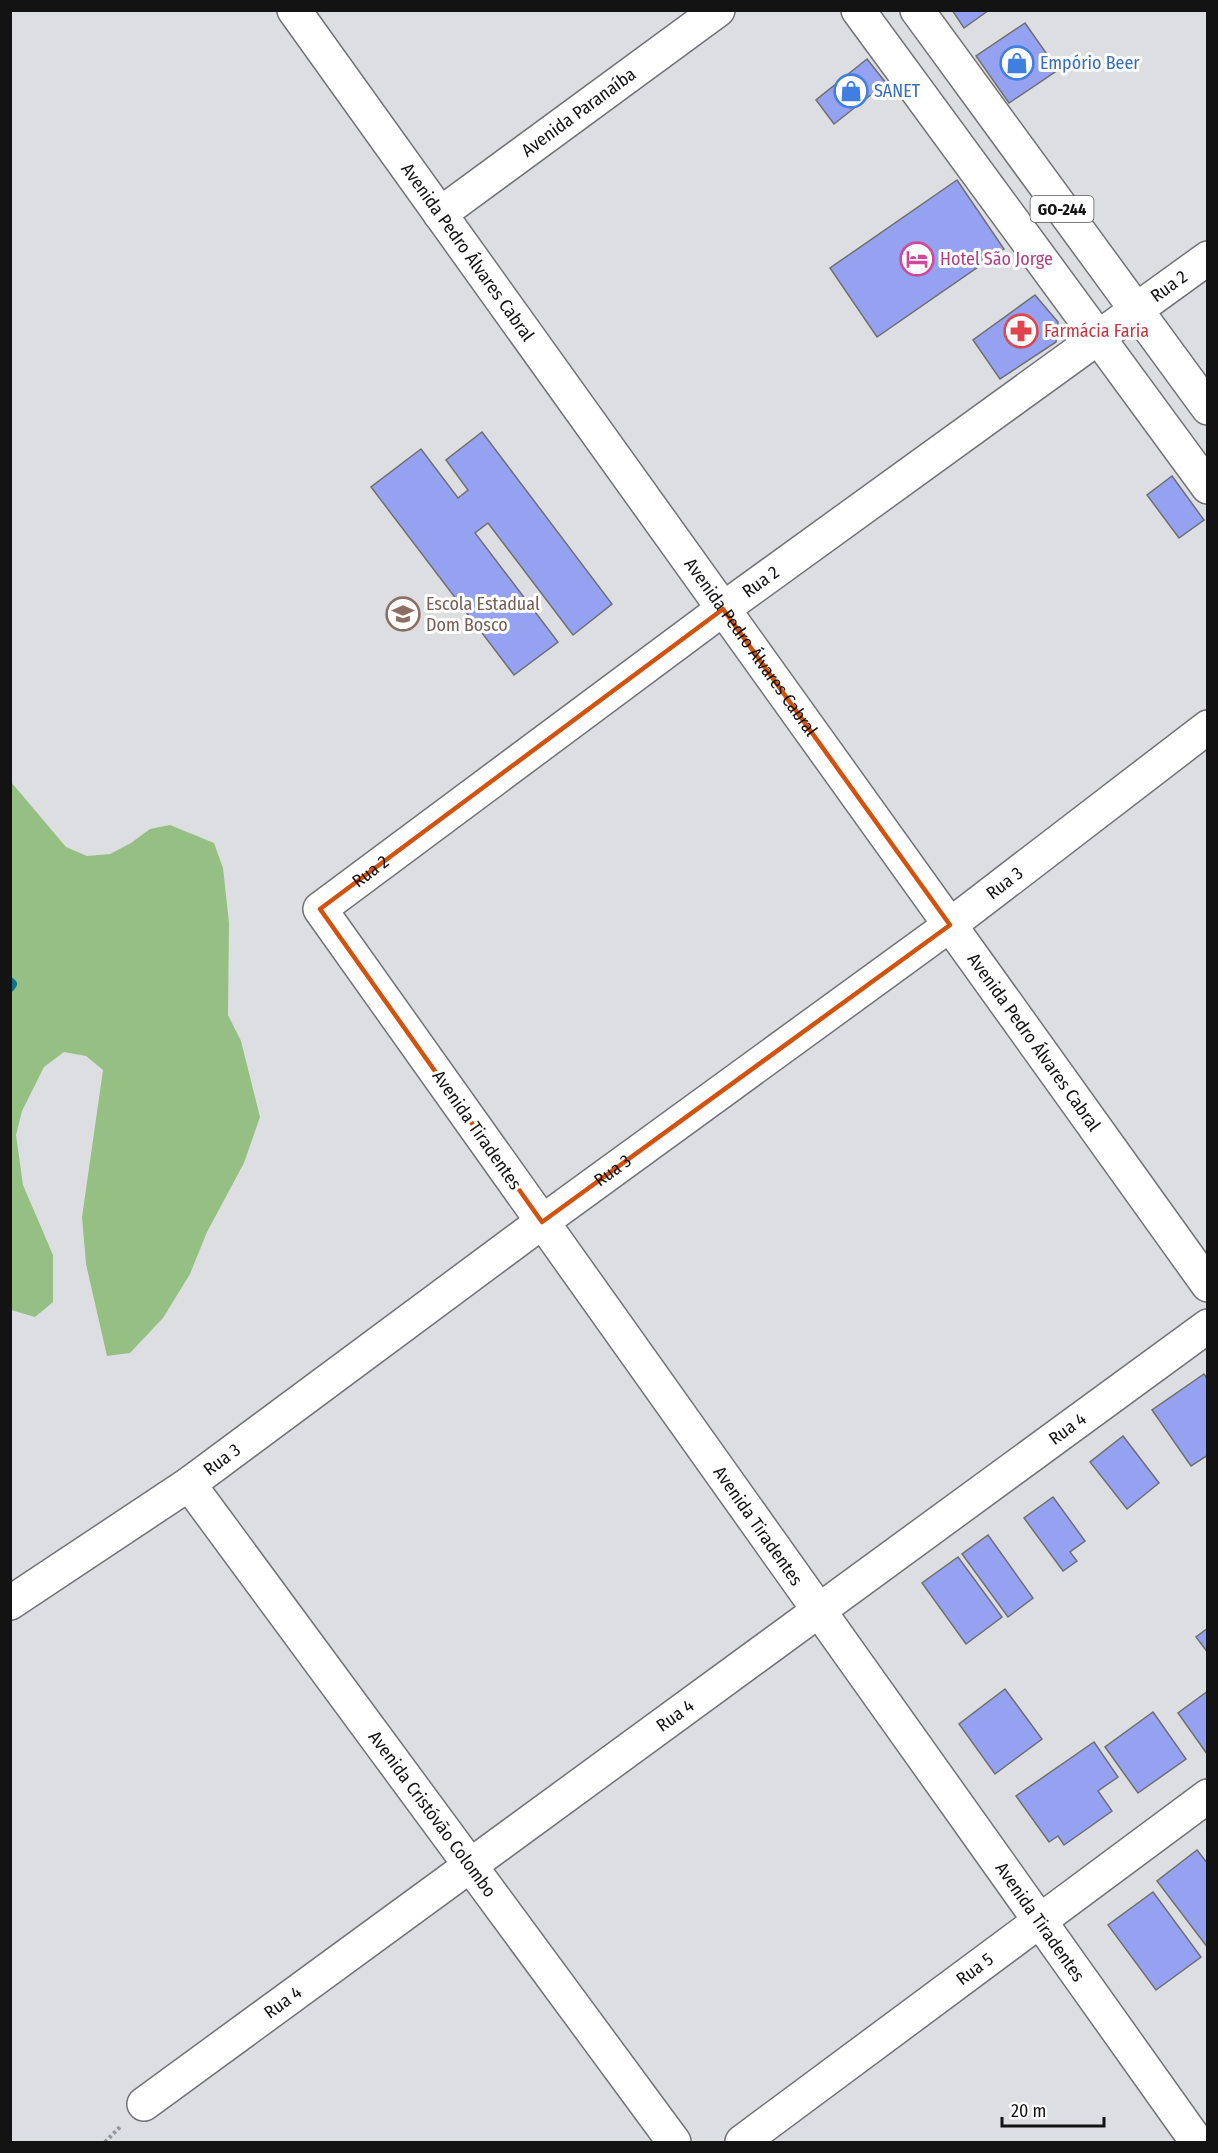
<svg xmlns="http://www.w3.org/2000/svg" width="1218" height="2153" viewBox="0 0 1218 2153" font-family="'Fira Sans Condensed',sans-serif">
	<style>
		.green { fill: #96c083 }
		.lines { fill: none; stroke-linecap: round; stroke-linejoin: round }
		.stream { stroke: #12748c; stroke-width: 10 }
		.building { fill: #94a2f1; stroke: #6f6f73; stroke-width: 1.5 }
		.street-casing { stroke: #727377; stroke-width: 36 }
		.primary-casing { stroke: #727377; stroke-width: 36 }
		.path { stroke: #959699; stroke-width: 4; stroke-dasharray: 3 3; stroke-linecap: butt }
		.street { stroke: #fff; stroke-width: 33 }
		.primary { stroke: #fff; stroke-width: 33 }
		.marked { fill: none; stroke: #d3520d; stroke-width: 4.5; stroke-linejoin: round }
		.labels { text-anchor: middle; dominant-baseline: central; stroke-width: 6; stroke-linejoin: round; paint-order: stroke }
		.shield { fill: #fff; stroke: #5a5a5a; stroke-width: 1.5 }
		.shield-label { font-size: 16px; font-weight: bold; fill: #131314 }
		.shop-label { font-size: 18px; fill: #366cbe; stroke: #fff; text-anchor: start }
		.street-label { font-size: 18px; fill: #131314; stroke: #fff }
		.hotel-label { font-size: 18px; fill: #b23c85; stroke: #fff; text-anchor: start }
		.health-label { font-size: 18px; fill: #be3a42; stroke: #fff; text-anchor: start }
		.education-label { font-size: 18px; fill: #785e54; stroke: #fff; text-anchor: start }
	</style>
	<rect width="100%" height="100%" fill="#dddee2"/>
	<path class="green" d="M11 782 66 847 87 856 110 854 131 843 150 829 170 825 214 843 223 868 229 923 228 1015 241 1041 260 1117 244 1163 207 1232 190 1274 163 1318 130 1353 107 1356 86 1264 82 1217 103 1070 86 1056 64 1052 44 1067 22 1111 16 1135 23 1185 53 1255V1302L35 1317 11 1310Z"/>
	<g class="lines">
		<path class="stream" d="M10 982 12 984 10 987"/>
	</g>
	<g class="building">
		<path d="M952 10H989L964 28Z"/>
		<path d="M1025 23 1058 70 1009 103 976 56Z"/>
		<path d="M867 59 886 83 834 124 816 100Z"/>
		<path d="M957 180 1004 249 877 337 830 268Z"/>
		<path d="M1035 295 1058 322 1056 342 1000 379 973 340Z"/>
		<path d="M482 432 612 604 573 635 488 523 475 533 558 642 514 675 371 487 421 449 458 498 468 490 446 460Z"/>
		<path d="M1172 476 1204 520 1179 538 1147 495Z"/>
		<path d="M1204 1374 1208 1380V1455L1191 1466 1152 1410Z"/>
		<path d="M1123 1436 1159 1483 1127 1509 1090 1462Z"/>
		<path d="M1053 1497 1085 1541 1070 1552 1077 1561 1063 1571 1024 1518Z"/>
		<path d="M988 1535 1033 1598 1008 1617 962 1554Z"/>
		<path d="M958 1557 1002 1617 966 1644 922 1583Z"/>
		<path d="M1208 1628V1653L1196 1637Z"/>
		<path d="M1005 1689 1042 1739 995 1774 959 1724Z"/>
		<path d="M1208 1691V1754H1207L1178 1713Z"/>
		<path d="M1153 1712 1186 1759 1138 1793 1105 1747Z"/>
		<path d="M1094 1742 1118 1777 1098 1791 1112 1811 1064 1845 1058 1836 1049 1842 1016 1796Z"/>
		<path d="M1197 1850 1208 1864V1948L1157 1881Z"/>
		<path d="M1153 1892 1201 1957 1156 1990 1108 1925Z"/>
	</g>
	<g class="lines">
		<defs>
			<g id="street">
				<path id="s1" d="M294 10 1208 1285"/>
				<path id="s2" d="M440 214 718 10"/>
				<path id="s3" d="M189 1484 674 2142"/>
				<path id="s4" d="M10 1603 189 1484 542 1222 950 925 1208 727"/>
				<path id="s5" d="M144 2104 1208 1326"/>
				<path id="s6" d="M742 2142 1208 1796"/>
				<path id="s7" d="M1197 2142 320 909 723 609 1208 258"/>
			</g>
			<g id="primary">
				<path d="M858 10 1208 487"/>
				<path d="M917 10 1208 408"/>
			</g>
		</defs>
		<use href="#street" class="street-casing"/>
		<use href="#primary" class="primary-casing"/>
		<path class="path" d="M105 2142 120 2127"/>
		<use href="#street" class="street"/>
		<use href="#primary" class="primary"/>
	</g>
	<path class="marked" d="M723 609 950 925 542 1222 320 909Z"/>
	<defs>
		<symbol id="shop-ring" viewBox="-11 -11 22 22"><circle r="9.5" fill="#fff" stroke="#3f7fe0" stroke-width="1.5"/><path d="M-5-2.5h2.3a2.7 3.5 0 0 1 5.4 0H5L5.5 6h-11ZM-1.5-2.5h3a1.5 2.3 0 0 0-3 0Z" fill="#3f7fe0"/></symbol>
		<symbol id="hotel-ring" viewBox="-11 -11 22 22"><circle r="9.5" fill="#fff" stroke="#d1479c" stroke-width="1.5"/><path d="M-6-4.5h1.5V1H6V5H4.5V3h-9V5H-6ZM-4 0a1.8 1.8 0 1 1 3.6 0ZM.5 0V-2.5h3Q6-2.5 6 0Z" fill="#d1479c"/></symbol>
		<symbol id="pharmacy-ring" viewBox="-11 -11 22 22"><circle r="9.5" fill="#fff" stroke="#e0444e" stroke-width="1.5"/><path d="M-2-6h4v4h4v4h-4v4h-4v-4h-4v-4h4Z" fill="#e0444e"/></symbol>
		<symbol id="school-ring" viewBox="-11 -11 22 22"><circle r="9.5" fill="#fff" stroke="#8d6e63" stroke-width="1.5"/><path d="M0-5L7-2L0 1L-7-2ZM-4 1L0 2.5L4 1V4Q0 6-4 4Z" fill="#8d6e63"/></symbol>
	</defs>
	<g fill-rule="evenodd">
		<use href="#shop-ring" x="998" y="44" width="38" height="38"/>
		<use href="#shop-ring" x="832" y="72" width="38" height="38"/>
		<use href="#hotel-ring" x="898" y="240" width="38" height="38"/>
		<use href="#pharmacy-ring" x="1002" y="312" width="38" height="38"/>
		<use href="#school-ring" x="384" y="595" width="38" height="38"/>
	</g>
	<g class="labels">
		<rect class="shield" x="1030.5" y="196" width="63" height="26" rx="4.5"/>
		<g class="shield-label">
			<text x="1062" y="209">GO-244</text>
		</g>
		<g class="shop-label">
			<text x="1040" y="63">Empório Beer</text>
			<text x="874" y="91">SANET</text>
		</g>
		<g class="street-label">
			<text stroke="none"><textPath href="#s2" startOffset="172">Avenida Paranaíba</textPath></text>
			<text stroke="none"><textPath href="#s1" startOffset="298">Avenida Pedro Álvares Cabral</textPath></text>
			<text stroke="none"><textPath href="#s7" startOffset="2566">Rua 2</textPath></text>
			<text stroke="none"><textPath href="#s7" startOffset="2062">Rua 2</textPath></text>
			<text stroke="none"><textPath href="#s1" startOffset="784">Avenida Pedro Álvares Cabral</textPath></text>
			<text stroke="none"><textPath href="#s7" startOffset="1576">Rua 2</textPath></text>
			<text stroke="none"><textPath href="#s4" startOffset="1228">Rua 3</textPath></text>
			<text stroke="none"><textPath href="#s1" startOffset="1270">Avenida Pedro Álvares Cabral</textPath></text>
			<text transform="translate(477 1130) rotate(55)">Avenida Tiradentes</text>
			<text stroke="none"><textPath href="#s4" startOffset="742">Rua 3</textPath></text>
			<text stroke="none"><textPath href="#s5" startOffset="1144">Rua 4</textPath></text>
			<text stroke="none"><textPath href="#s4" startOffset="256">Rua 3</textPath></text>
			<text transform="translate(758 1526) rotate(55)">Avenida Tiradentes</text>
			<text stroke="none"><textPath href="#s5" startOffset="658">Rua 4</textPath></text>
			<text stroke="none"><textPath href="#s3" startOffset="410">Avenida Cristóvão Colombo</textPath></text>
			<text transform="translate(1040 1922) rotate(55)">Avenida Tiradentes</text>
			<text stroke="none"><textPath href="#s6" startOffset="290">Rua 5</textPath></text>
			<text stroke="none"><textPath href="#s5" startOffset="172">Rua 4</textPath></text>
		</g>
		<g class="hotel-label">
			<text x="940" y="259">Hotel São Jorge</text>
		</g>
		<g class="health-label">
			<text x="1044" y="331">Farmácia Faria</text>
		</g>
		<g class="education-label">
			<text x="426" y="604">Escola Estadual<tspan x="426" dy="21">Dom Bosco</tspan></text>
		</g>
	</g>
	<rect width="1218" height="2153" fill="none" stroke="#131314" stroke-width="24"/>
	<path d="M1002 2117v9h102v-9" fill="none" stroke="#131314" stroke-width="3"/>
	<text x="1011" y="2117" font-size="18" fill="#131314" stroke="#ffffff" stroke-width="4.5" paint-order="stroke">20 m</text>
</svg>
